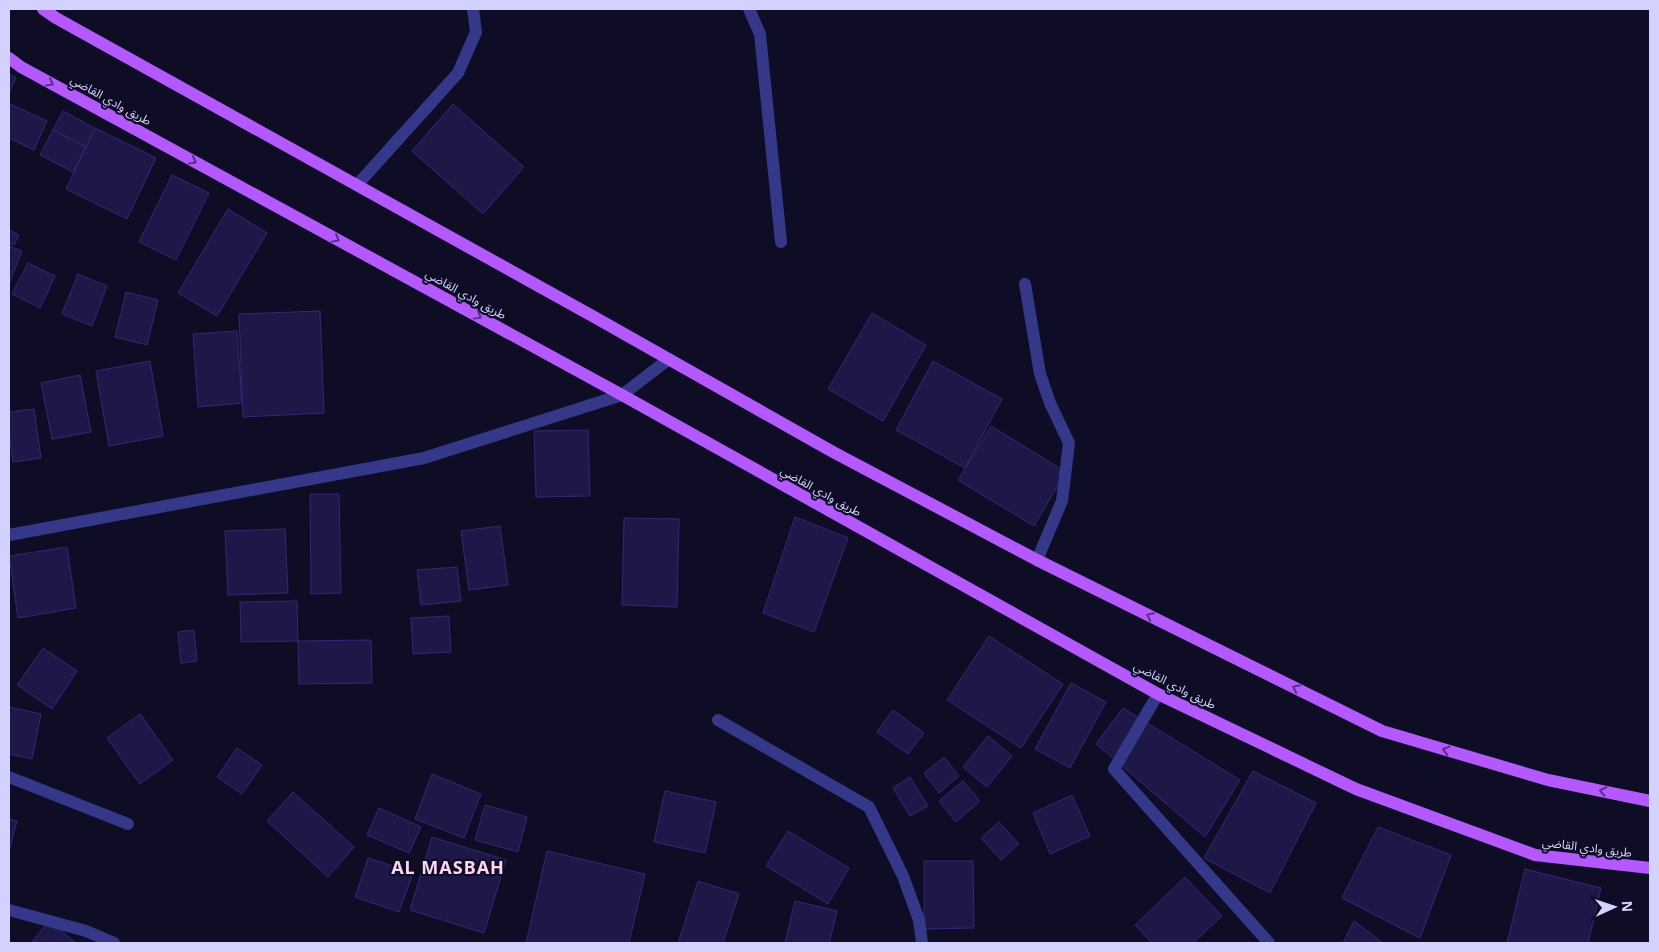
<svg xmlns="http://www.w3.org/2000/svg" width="1659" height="952" viewBox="0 0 1659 952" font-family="'Noto Sans','Noto Sans Arabic',sans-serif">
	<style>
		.building { fill: #1e1848; stroke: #312876 }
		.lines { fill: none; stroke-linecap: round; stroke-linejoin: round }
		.minor { stroke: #353888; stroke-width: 12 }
		.major { stroke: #b459ff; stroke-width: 12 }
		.oneway { stroke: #592f88 }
		.labels { text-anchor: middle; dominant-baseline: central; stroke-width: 4.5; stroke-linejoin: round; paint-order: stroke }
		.street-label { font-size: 12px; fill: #d3d2ff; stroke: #0f0d26 }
		.district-label { font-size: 18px; font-weight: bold; letter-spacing: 1px; fill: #ffd4f3; stroke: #0f0d26 }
	</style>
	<rect width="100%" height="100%" fill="#0f0d26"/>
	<g class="building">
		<path d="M9 74 16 78 9 93Z"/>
		<path d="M10 104 47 121 34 150 9 138V107Z"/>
		<path d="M453 104 524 167 483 214 412 151Z"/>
		<path d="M63 111 96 129 86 147 53 130Z"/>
		<path d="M95 128 156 158 127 219 66 189Z"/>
		<path d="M53 130 86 147 73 172 40 155Z"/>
		<path d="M172 175 209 193 176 260 139 242Z"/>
		<path d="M228 209 267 233 217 316 178 293Z"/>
		<path d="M9 230 19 235 14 245 9 243Z"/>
		<path d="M9 246 22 251 9 284Z"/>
		<path d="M28 263 55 276 40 308 12 294Z"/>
		<path d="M78 274 107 286 92 326 62 314Z"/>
		<path d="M126 292 158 300 147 345 115 337Z"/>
		<path d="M320 311 324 413 243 417 239 314Z"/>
		<path d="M872 313 926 345 883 421 828 389Z"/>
		<path d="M237 331 242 403 198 407 193 334Z"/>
		<path d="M150 361 163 436 109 446 96 371Z"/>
		<path d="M933 361 1002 399 965 468 896 430Z"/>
		<path d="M80 375 91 432 52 439 41 383Z"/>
		<path d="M34 409 41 458 13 462 9 433V412Z"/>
		<path d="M991 426 1066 472 1034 526 958 480Z"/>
		<path d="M588 430 590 496 536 497 534 431Z"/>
		<path d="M310 494H339L341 593 311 594Z"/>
		<path d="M795 517 848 538 814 632 763 613Z"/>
		<path d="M624 518 679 519 677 607 622 605Z"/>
		<path d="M500 526 508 585 469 590 461 531Z"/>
		<path d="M285 529 288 593 228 595 225 531Z"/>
		<path d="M67 547 76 608 18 618 9 556Z"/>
		<path d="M457 567 461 601 421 605 417 570Z"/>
		<path d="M297 601 298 641 241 642 240 602Z"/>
		<path d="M449 616 451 652 413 654 411 618Z"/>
		<path d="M194 630 197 661 181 663 178 632Z"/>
		<path d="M989 636 1063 684 1021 748 947 700Z"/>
		<path d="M371 640 372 683 299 684 298 641Z"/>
		<path d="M43 648 77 671 52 709 17 685Z"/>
		<path d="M1071 683 1106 702 1070 768 1035 749Z"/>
		<path d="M9 707 41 714 32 759 9 754Z"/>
		<path d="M1123 708 1240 780 1205 837 1096 744Z"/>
		<path d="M893 710 924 733 908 754 877 732Z"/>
		<path d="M140 714 173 760 140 784 107 738Z"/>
		<path d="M988 736 1012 756 987 787 963 767Z"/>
		<path d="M237 748 262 765 242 794 217 777Z"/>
		<path d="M944 757 959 776 939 793 924 773Z"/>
		<path d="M1253 771 1316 803 1270 893 1204 858Z"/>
		<path d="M432 774 481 794 464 838 415 819Z"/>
		<path d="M910 777 928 806 910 816 893 788Z"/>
		<path d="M963 781 980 801 956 822 939 801Z"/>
		<path d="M665 791 716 802 705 853 654 842Z"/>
		<path d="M293 792 354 847 328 877 267 821Z"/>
		<path d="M1072 795 1090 836 1050 854 1033 813Z"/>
		<path d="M485 805 527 817 518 852 475 840Z"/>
		<path d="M379 808 421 827 409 853 367 835Z"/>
		<path d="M9 819 17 821 9 851Z"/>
		<path d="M999 822 1019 844 1001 860 981 838Z"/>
		<path d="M1378 827 1451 855 1420 938 1342 898Z"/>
		<path d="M788 831 849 868 828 904 766 866Z"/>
		<path d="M432 837 506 860 484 933 410 910Z"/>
		<path d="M547 851 645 874 629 943H526Z"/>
		<path d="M368 858 413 873 399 912 355 897Z"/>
		<path d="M924 861H973L974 928 924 929Z"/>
		<path d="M1525 869 1601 888 1588 943H1507Z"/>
		<path d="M1185 877 1222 916 1193 943H1152L1135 925Z"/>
		<path d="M698 881 739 894 723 943H678Z"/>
		<path d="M795 901 837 911 829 943H785Z"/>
		<path d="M49 921 76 943 32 942Z"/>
		<path d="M1354 921 1383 943H1343Z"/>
	</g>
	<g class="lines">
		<g class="minor">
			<path d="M749 9 760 34 781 242"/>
			<path d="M357 185 458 73 476 32 473 9"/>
			<path d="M1025 284 1040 374 1050 403 1069 443 1062 501 1037 560"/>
			<path d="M9 535 424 458 622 395 669 359"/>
			<path d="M1158 694 1114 769 1269 943"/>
			<path d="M718 720 869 807 903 876 919 920 922 943"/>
			<path d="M9 777 128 824"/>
			<path d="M9 910 86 931 114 943"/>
		</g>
		<g class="major">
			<path d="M43 9 56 18 596 318 833 452 1037 560 1382 731 1548 780 1650 801"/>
			<path d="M9 58 21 67 622 395 1158 694 1356 789 1535 855 1650 868"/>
		</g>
	</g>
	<defs><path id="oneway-chevron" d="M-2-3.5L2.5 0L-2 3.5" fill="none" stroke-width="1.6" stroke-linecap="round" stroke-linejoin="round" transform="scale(1.25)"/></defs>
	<g class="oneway">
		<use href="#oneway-chevron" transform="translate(50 83) rotate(29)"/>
		<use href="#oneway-chevron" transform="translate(193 161) rotate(29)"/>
		<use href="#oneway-chevron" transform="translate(336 239) rotate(29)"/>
		<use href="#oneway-chevron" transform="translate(478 316) rotate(29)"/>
		<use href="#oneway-chevron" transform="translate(1150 616) rotate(-154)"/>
		<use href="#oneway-chevron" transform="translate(1296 688) rotate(-154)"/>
		<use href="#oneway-chevron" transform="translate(1446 750) rotate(-164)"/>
		<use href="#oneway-chevron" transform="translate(1603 791) rotate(-168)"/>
	</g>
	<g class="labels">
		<g class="street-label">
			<text transform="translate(111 100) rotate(29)">طريق وادي القاضي</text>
			<text transform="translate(466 294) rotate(29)">طريق وادي القاضي</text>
			<text transform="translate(821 491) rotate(29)">طريق وادي القاضي</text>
			<text transform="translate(1175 685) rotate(27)">طريق وادي القاضي</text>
			<text transform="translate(1587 847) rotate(7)">طريق وادي القاضي</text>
		</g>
		<g class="district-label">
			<text x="448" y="867">AL MASBAH</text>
		</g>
	</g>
	<rect width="1659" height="952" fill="none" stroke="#d3d2ff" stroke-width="20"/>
	<g transform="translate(1614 907) rotate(87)" stroke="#0f0d26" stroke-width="4" paint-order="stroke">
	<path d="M0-4L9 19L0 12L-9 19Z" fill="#d3d2ff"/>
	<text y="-8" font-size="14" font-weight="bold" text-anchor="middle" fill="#d3d2ff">N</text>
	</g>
</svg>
